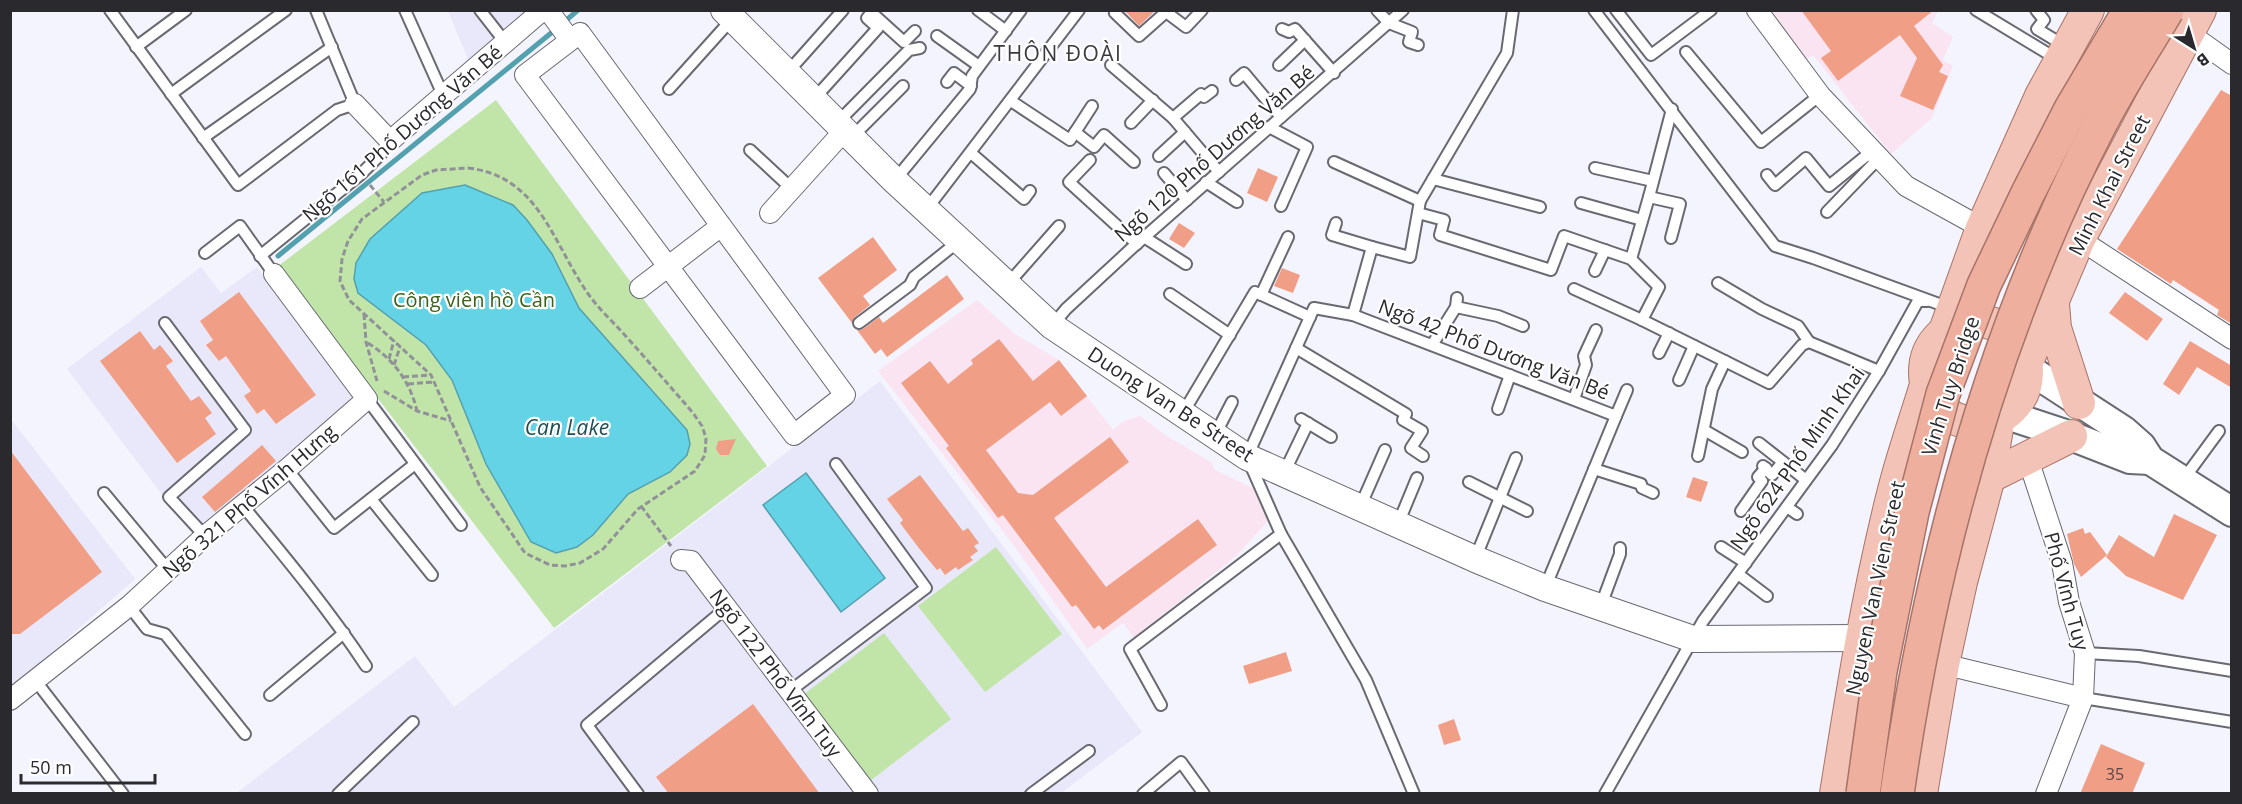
<svg xmlns="http://www.w3.org/2000/svg" width="2242" height="804" viewBox="0 0 2242 804" font-family="'Open Sans',sans-serif">
	<style>
		.built { fill: #e8e8fa }
		.education { fill: #fbe4f1 }
		.green { fill: #c1e5a9 }
		.water { fill: #64d3e6; stroke: #53a0af; stroke-width: 1.5 }
		.lines { fill: none; stroke-linecap: round; stroke-linejoin: round }
		.stream { stroke: #53a0af; stroke-width: 5 }
		.building { fill: #f09f86 }
		.service-casing { stroke: #686971; stroke-width: 14 }
		.minor-casing { stroke: #686971; stroke-width: 22 }
		.tertiary-casing { stroke: #686971; stroke-width: 28 }
		.secondary-casing { stroke: #686971; stroke-width: 32 }
		.primary-casing { stroke: #a77367; stroke-width: 34 }
		.path { stroke: #919198; stroke-width: 3; stroke-dasharray: 6 3; stroke-linecap: butt }
		.service { stroke: #fff; stroke-width: 10 }
		.minor { stroke: #fff; stroke-width: 20 }
		.tertiary { stroke: #fff; stroke-width: 26 }
		.secondary { stroke: #fff; stroke-width: 28 }
		.primary { stroke: #f2c3b6; stroke-width: 32 }
		.trunk-bridge-casing { stroke: #a77367; stroke-width: 36; stroke-linecap: butt }
		.trunk-bridge { stroke: #eeaf9e; stroke-width: 33 }
		.labels { text-anchor: middle; dominant-baseline: central; stroke-width: 4.5; stroke-linejoin: round; paint-order: stroke }
		.number-label { font-size: 16px; fill: #5c4744 }
		.street-label { font-size: 20px; fill: #2a2a2e; stroke: #fff }
		.park-label { font-size: 20px; fill: #3e621c; stroke: #fff }
		.neighbourhood-label { font-size: 21px; letter-spacing: 1.5px; fill: #3a3a41; stroke: #fff }
		.water-label { font-size: 21px; font-style: italic; fill: #1d4e56; stroke: #fff }
	</style>
	<rect width="100%" height="100%" fill="#f4f4fe"/>
	<g class="built">
		<path d="M448 11H531L469 62Z"/>
		<path d="M201 267 221 293 257 267 355 398 194 537 67 369Z"/>
		<path d="M880 381 1142 732 1061 793 235 794 415 656 454 707Z"/>
		<path d="M10 418 135 579 11 688Z"/>
	</g>
	<g class="education">
		<path d="M1762 11H1938L1932 23 1953 37 1943 60 1953 66 1932 118 1891 154 1813 55 1802 62Z"/>
		<path d="M977 300 1015 334 1059 360 1113 430 1124 421 1140 416 1167 436 1211 462 1215 470 1253 488 1270 519 1236 556 1134 638 1123 623 1087 649 1018 551 878 371Z"/>
	</g>
	<g class="green">
		<path d="M496 100 767 466 554 628 277 267Z"/>
		<path d="M996 547 1062 634 985 692 918 606Z"/>
		<path d="M884 633 951 719 870 781 803 695Z"/>
	</g>
	<g class="water">
		<path d="M465 185 513 205 527 220 552 254 579 308 687 430 690 444 687 455 670 472 628 494 593 535 577 547 556 553 531 542 486 464 452 380 426 345 358 293 354 279 356 263 370 239 422 193Z"/>
		<path d="M806 473 885 578 841 612 763 505Z"/>
	</g>
	<g class="lines">
		<g class="stream">
			<path d="M563 23 578 10"/>
			<path d="M278 256 556 29"/>
		</g>
	</g>
	<g class="building">
		<path d="M1124 10H1156L1139 26Z"/>
		<path d="M1801 10H1934L1914 26 1943 65 1939 72 1948 76 1933 110 1900 96 1917 58 1900 35 1838 81 1821 58 1831 51Z"/>
		<path d="M2221 90 2232 96V324L2217 315 2219 310 2173 280 2171 284 2117 249Z"/>
		<path d="M1258 168 1278 177 1267 202 1247 193Z"/>
		<path d="M1179 223 1195 233 1184 248 1169 239Z"/>
		<path d="M873 237 897 270 863 296 870 305 855 317 852 323 818 278Z"/>
		<path d="M1282 268 1300 275 1293 293 1274 286Z"/>
		<path d="M947 275 964 299 887 357 881 349 875 354 857 330 863 329 879 317 883 323Z"/>
		<path d="M239 292 316 395 276 424 264 409 257 414 244 396 251 391 226 356 219 361 206 345 213 340 200 321Z"/>
		<path d="M2125 292 2163 319 2147 341 2109 313Z"/>
		<path d="M140 331 154 350 160 345 173 361 166 366 191 401 199 396 212 413 205 418 216 434 177 463 100 361Z"/>
		<path d="M999 339 1033 381 1059 360 1087 396 1061 416 1050 402 986 450 1018 493 1033 495 1110 437 1129 462 1054 518 1106 587 1198 519 1217 545 1103 630 1099 625 1094 629 1076 605 1072 607 1003 515 998 518 946 448 949 446 901 383 930 361 948 384 973 364 971 360Z"/>
		<path d="M2190 341 2232 366V388L2197 367 2179 395 2163 384Z"/>
		<path d="M736 439 729 455H720L716 449 718 441Z"/>
		<path d="M262 445 276 461 215 512 202 497Z"/>
		<path d="M10 450 102 572 20 634H10Z"/>
		<path d="M920 475 963 531 968 528 979 543 974 546 978 551 970 557 973 560 958 570 956 567 945 575 940 568 937 570 918 547 900 523 903 520 887 499Z"/>
		<path d="M1693 477 1708 482 1701 502 1686 497Z"/>
		<path d="M2174 514 2217 535 2183 600 2126 576 2106 557 2119 535 2154 557Z"/>
		<path d="M2083 528 2085 534 2090 532 2107 555 2081 577 2074 564 2067 534Z"/>
		<path d="M1286 652 1292 671 1249 684 1243 666Z"/>
		<path d="M753 704 820 794H669L656 777Z"/>
		<path d="M1454 719 1461 740 1444 745 1438 725Z"/>
		<path d="M2101 744 2145 763 2132 794H2080Z"/>
	</g>
	<g class="lines">
		<defs>
			<g id="service">
				<path d="M110 10 238 185 337 110 355 104 316 10"/>
				<path d="M405 10 443 95"/>
				<path d="M480 10 505 42"/>
				<path d="M978 10 1006 31"/>
				<path d="M1117 10 1115 13 1139 36 1166 12 1186 27 1202 10"/>
				<path d="M1377 10 1389 23 1412 32 1409 42 1418 45"/>
				<path d="M1594 10 1775 246 1813 258 1950 308"/>
				<path d="M1616 10 1651 55 1711 10"/>
				<path d="M1976 10 2057 59"/>
				<path d="M2036 10 2044 20 2037 29 2065 46"/>
				<path d="M872 13 904 42 915 31"/>
				<path d="M1282 29 1289 32 1295 29 1334 73"/>
				<path d="M937 36 979 66"/>
				<path d="M136 47 186 10"/>
				<path d="M1686 52 1761 142 1820 95"/>
				<path d="M1111 65 1173 118 1219 172"/>
				<path d="M1279 65 1305 40"/>
				<path d="M787 73 843 10"/>
				<path d="M1236 80 1244 73 1281 117"/>
				<path d="M947 82 954 73 971 86"/>
				<path d="M669 89 732 19"/>
				<path d="M171 94 286 10"/>
				<path d="M813 100 878 28 867 18 874 10"/>
				<path d="M1011 101 1070 140 1092 106"/>
				<path d="M1173 118 1201 94 1204 97 1212 91"/>
				<path d="M837 123 909 50 920 48"/>
				<path d="M1131 123 1153 100"/>
				<path d="M1269 127 1307 147 1281 206"/>
				<path d="M1075 132 1094 147 1104 135 1134 162"/>
				<path d="M203 138 332 47"/>
				<path d="M851 138 903 86"/>
				<path d="M750 150 792 189"/>
				<path d="M971 153 1024 199 1030 191"/>
				<path d="M1159 156 1185 132"/>
				<path d="M1090 160 1069 182 1137 244"/>
				<path d="M1334 162 1420 201"/>
				<path d="M1595 168 1653 181"/>
				<path d="M1164 173 1187 200"/>
				<path d="M1767 175 1775 185 1806 158 1829 186 1872 151"/>
				<path d="M1433 179 1540 207"/>
				<path d="M895 180 970 89 972 76 1021 10"/>
				<path d="M1206 182 1237 202"/>
				<path d="M1649 197 1680 204 1671 238"/>
				<path d="M1581 203 1642 220"/>
				<path d="M926 210 1079 10"/>
				<path d="M1827 212 1879 158"/>
				<path d="M1418 213 1444 220 1440 235 1551 270 1564 236 1631 259 1659 287 1642 320 1769 383 1802 345 1809 342 1879 371"/>
				<path d="M1336 223 1332 235 1372 247"/>
				<path d="M1144 237 1186 264"/>
				<path d="M205 253 240 226 274 274"/>
				<path d="M260 256 361 174 383 152 390 141"/>
				<path d="M1631 259 1649 197 1672 109"/>
				<path d="M1595 271 1605 250"/>
				<path d="M1718 283 1762 309 1798 326 1809 342"/>
				<path d="M1007 285 1059 226"/>
				<path d="M1574 289 1642 320"/>
				<path d="M1170 294 1230 335"/>
				<path d="M1261 295 1288 237"/>
				<path d="M1456 307 1498 316 1523 326"/>
				<path d="M1353 315 1372 247 1410 257 1420 201 1507 53 1513 10"/>
				<path d="M165 323 245 430 169 497 205 536"/>
				<path d="M859 323 910 285 914 277 959 241"/>
				<path d="M1052 326 1066 309 1132 248 1403 10"/>
				<path d="M1432 345 1456 307 1457 298"/>
				<path d="M1296 348 1406 414 1403 420 1422 431 1411 448 1423 456"/>
				<path d="M1659 353 1669 333"/>
				<path d="M1679 380 1694 346"/>
				<path d="M367 399 461 525"/>
				<path d="M1574 399 1586 365 1584 356 1596 330"/>
				<path d="M1498 409 1510 375"/>
				<path d="M1183 413 1255 292 1310 317"/>
				<path d="M1616 416 1627 390"/>
				<path d="M1301 419 1331 437"/>
				<path d="M1704 430 1742 452"/>
				<path d="M1215 435 1232 402"/>
				<path d="M1759 443 1806 480"/>
				<path d="M1698 456 1712 389 1725 361"/>
				<path d="M1763 466 1772 475 1783 462"/>
				<path d="M287 469 334 528 415 464"/>
				<path d="M1594 469 1641 484 1642 488 1653 493"/>
				<path d="M1284 473 1308 423"/>
				<path d="M2183 480 2219 431"/>
				<path d="M1469 482 1527 511"/>
				<path d="M104 493 168 570"/>
				<path d="M371 499 432 575"/>
				<path d="M243 506C286 558 329 610 366 666"/>
				<path d="M1360 507 1385 450"/>
				<path d="M1787 507 1797 514"/>
				<path d="M1741 511 1762 481 1758 477 1766 468"/>
				<path d="M1398 524 1417 478"/>
				<path d="M1721 547 1746 563"/>
				<path d="M1475 559 1516 458"/>
				<path d="M1738 574 1767 596"/>
				<path d="M129 606 147 629 165 634 245 734"/>
				<path d="M1600 608 1620 554V548"/>
				<path d="M2085 653 2139 656 2232 671"/>
				<path d="M35 680 123 794"/>
				<path d="M790 691 926 588 836 464"/>
				<path d="M270 695 344 633"/>
				<path d="M2083 698 2232 722"/>
				<path d="M1161 705 1130 649 1281 534"/>
				<path d="M338 794 413 722"/>
				<path d="M638 794 587 725 726 608"/>
				<path d="M1031 794 1089 751"/>
				<path d="M1143 794 1181 762 1204 794"/>
				<path d="M1414 794 1366 680 1281 534 1247 457 1314 308 1353 315 1616 416 1545 588"/>
				<path d="M1605 794 1703 621 1832 445 1879 371 1918 301H1927"/>
			</g>
			<g id="minor">
				<path d="M548 10 570 40"/>
				<path d="M1757 10 1820 95 1906 186 1982 228"/>
				<path d="M2187 32 2232 64"/>
				<path d="M580 33 845 395 794 435 525 75Z"/>
				<path d="M355 104 390 141 543 10"/>
				<path d="M770 213 844 131"/>
				<path d="M2079 239 2232 339"/>
				<path d="M640 288 721 226"/>
				<path d="M2027 456 2062 563 2069 602 2085 653 2083 698 2046 794"/>
				<path d="M681 560 691 561 868 794"/>
				<path d="M1943 664 2083 698"/>
				<path d="M10 700 129 606 205 536 287 469 367 399 274 274"/>
			</g>
			<path id="tertiary" d="M724 10 895 181 1052 326 1247 457 1475 559 1545 588 1693 639 1861 638"/>
			<g id="secondary">
				<path d="M2027 368 2124 431 2141 446 2150 460 2232 512"/>
				<path d="M2004 414 2071 436 2130 459 2150 460"/>
			</g>
			<g id="primary">
				<path d="M2053 304 2055 328 2079 403"/>
				<circle cx="1976" cy="372" r="51"/>
				<path d="M1945 331 1982 228 2041 96 2088 10"/>
				<path d="M2026 364 2079 239 2200 10"/>
				<path d="M1989 477 2071 436"/>
				<path d="M1836 794C1852 693 1868 593 1893 494 1902 457 1915 421 1926 385"/>
				<path d="M1921 794 1943 664 1961 582 1989 477 1999 416"/>
			</g>
		</defs>
		<use href="#service" class="service-casing"/>
		<use href="#minor" class="minor-casing"/>
		<use href="#tertiary" class="tertiary-casing"/>
		<use href="#secondary" class="secondary-casing"/>
		<use href="#primary" class="primary-casing"/>
		<g class="path">
			<path d="M468 168C540 176 553 245 589 295 599 309 612 321 623 333 647 360 670 386 693 413L702 426 706 438 705 455 695 471 638 509 603 549 580 563 565 566 550 565 525 553 480 487 431 375 349 300 340 281 342 259 348 241 362 219 422 175 436 170Z"/>
			<path d="M370 185 384 202"/>
			<path d="M364 314 366 342 377 381"/>
			<path d="M368 343C393 359 410 381 417 411"/>
			<path d="M389 359 394 340"/>
			<path d="M394 365 400 347"/>
			<path d="M403 377 431 375"/>
			<path d="M408 384 434 382"/>
			<path d="M384 391 417 411 451 421"/>
			<path d="M641 506 671 546"/>
		</g>
		<use href="#service" class="service"/>
		<use href="#minor" class="minor"/>
		<use href="#tertiary" class="tertiary"/>
		<use href="#secondary" class="secondary"/>
		<use href="#primary" class="primary"/>
		<defs>
			<g id="trunk-bridge">
				<path d="M1863 794 1880 671 1912 512 1943 394 1984 285 2028 193 2071 109 2130 10"/>
				<path d="M1897 794C1930 564 1991 335 2098 128 2118 88 2144 49 2167 10"/>
			</g>
		</defs>
		<use href="#trunk-bridge" class="trunk-bridge-casing"/>
		<use href="#trunk-bridge" class="trunk-bridge"/>
	</g>
	<g class="labels">
		<g class="number-label">
			<text x="2115" y="774">35</text>
		</g>
		<g class="street-label">
			<text transform="translate(402 133) rotate(-41)">Ngõ 161 Phố Dương Văn Bé</text>
			<text transform="translate(1214 153) rotate(-41)">Ngõ 120 Phố Dương Văn Bé</text>
			<text transform="translate(2109 185) rotate(-63)">Minh Khai Street</text>
			<text transform="translate(1494 349) rotate(21)">Ngõ 42 Phố Dương Văn Bé</text>
			<text transform="translate(1950 386) rotate(-72)">Vinh Tuy Bridge</text>
			<text transform="translate(1171 404) rotate(33)">Duong Van Be Street</text>
			<text transform="translate(1797 458) rotate(-55)">Ngõ 624 Phố Minh Khai</text>
			<text transform="translate(249 501) rotate(-41)">Ngõ 321 Phố Vĩnh Hưng</text>
			<text transform="translate(1875 588) rotate(-78)">Nguyen Van Vien Street</text>
			<text transform="translate(2067 591) rotate(75)">Phố Vĩnh Tuy</text>
			<text transform="translate(776 673) rotate(53)">Ngõ 122 Phố Vĩnh Tuy</text>
		</g>
		<g class="park-label">
			<text x="474" y="299">Công viên hồ Cần</text>
		</g>
		<g class="neighbourhood-label">
			<text x="1058" y="53">THÔN ĐOÀI</text>
		</g>
		<g class="water-label">
			<text x="567" y="427">Can Lake</text>
		</g>
	</g>
	<rect width="2242" height="804" fill="none" stroke="#2a2a2e" stroke-width="24"/>
	<g transform="translate(2194 48) rotate(143)" stroke="#ffffff" stroke-width="4.5" paint-order="stroke">
	<path d="M0-4.5L10 22L0 15L-10 22Z" fill="#2a2a2e"/>
	<text y="-9" font-size="16" font-weight="bold" text-anchor="middle" fill="#2a2a2e">B</text>
	</g>
	<path d="M21 774v9h134v-9" fill="none" stroke="#2a2a2e" stroke-width="3"/>
	<text x="30" y="774" font-size="18" fill="#2a2a2e" stroke="#ffffff" stroke-width="4.5" paint-order="stroke">50 m</text>
</svg>
